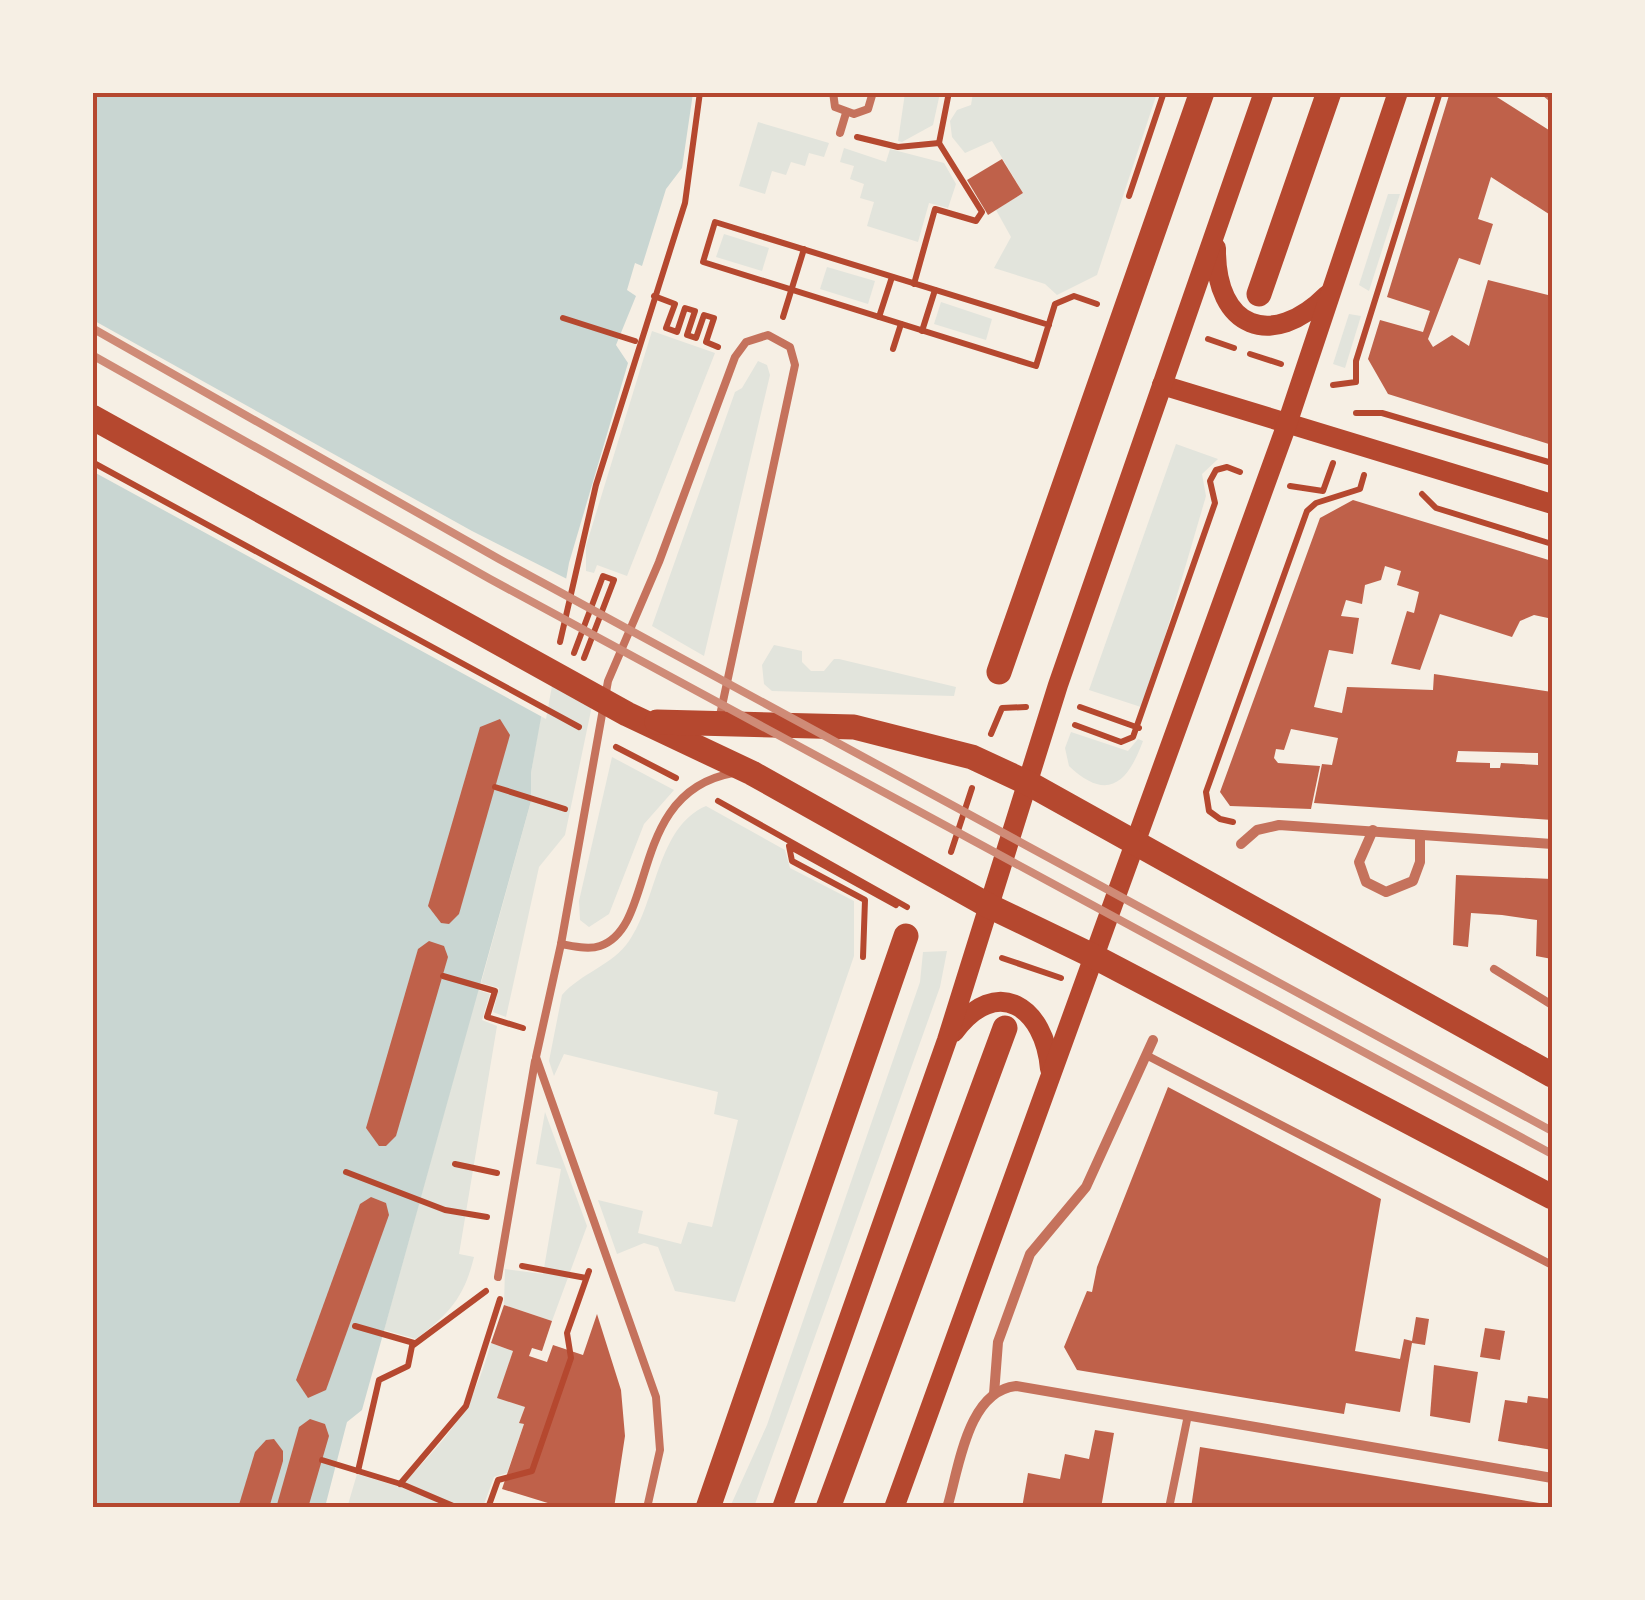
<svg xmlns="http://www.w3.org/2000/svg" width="1645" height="1600" viewBox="0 0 1645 1600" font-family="'Archivo Narrow',sans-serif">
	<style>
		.green { fill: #e2e4dc }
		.water { fill: #c9d6d2 }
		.pier { fill: #f6efe4 }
		.building { fill: #bf614a; fill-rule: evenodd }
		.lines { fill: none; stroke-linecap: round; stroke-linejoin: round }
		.path { stroke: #b5482f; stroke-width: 6 }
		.service { stroke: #c5725c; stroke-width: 8 }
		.minor { stroke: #c5725c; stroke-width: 10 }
		.secondary { stroke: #b5482f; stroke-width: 20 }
		.primary { stroke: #b5482f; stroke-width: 25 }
		.rail { stroke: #cf8b77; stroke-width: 8 }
		.neatline { fill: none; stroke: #b5482f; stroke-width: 4 }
	</style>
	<rect width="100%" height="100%" fill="#f6efe4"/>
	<g class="green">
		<path d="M905 93H940L933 125 902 142 898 141Z"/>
		<path d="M973 93H1157L1097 275 1057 295 1045 284 994 268 1011 237 996 210 1023 193 992 141 965 153 952 137 950 121 957 110 971 105Z"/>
		<path d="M758 122 829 143 824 157 809 153 805 166 791 162 786 175 772 171 765 194 739 186Z"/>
		<path d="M844 148 886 162 890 149 944 163 956 184 948 208 929 203 918 242 867 226 874 202 860 198 864 184 850 179 854 166 840 162Z"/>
		<path d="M1388 194H1400L1369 291 1359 285Z"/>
		<path d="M724 234 769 248 762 271 716 257Z"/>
		<path d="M827 267 875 281 868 304 820 289Z"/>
		<path d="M941 302 992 319 986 340 934 324Z"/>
		<path d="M1349 314 1361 316 1345 368 1333 364Z"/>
		<path d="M652 331 715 353 627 576 597 565 594 573 586 571V546Z"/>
		<path d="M758 361 767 365 770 375 704 656 652 626 735 392 742 388Z"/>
		<path d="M1176 444 1218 459 1202 474 1206 496 1144 708 1089 690Z"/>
		<path d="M774 645 802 651V662L811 671H824L834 659H839L956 687 954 696 772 691 764 684 762 665Z"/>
		<path d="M548 673 594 696 565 835 539 867 506 1017 493 1012 499 988 481 983 531 801V773Z"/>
		<path d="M1071 732 1128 751 1138 739 1143 741C1128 782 1108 803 1069 766L1065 748Z"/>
		<path d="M612 757 674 790 644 824 609 914 589 927 580 920 579 901Z"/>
		<path d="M706 806 785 850 790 868 854 901V956L735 1302 675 1291 658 1247 644 1243 617 1254 598 1200 643 1211 638 1233 681 1244 688 1222 712 1227 738 1120 714 1114 718 1092 564 1054 554 1076 549 1061 562 995C581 973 613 965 629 941 657 901 657 827 706 806Z"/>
		<path d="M947 951 940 987 754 1507H730L767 1425 920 982 923 952Z"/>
		<path d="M478 990 490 994 482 1020 497 1026 459 1254 474 1257C464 1298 449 1314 416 1339L384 1330Z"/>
		<path d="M545 1112 587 1226 552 1321 504 1305 505 1269 543 1274 561 1169 536 1164Z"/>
		<path d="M491 1343 513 1351 498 1398 525 1407 519 1422 524 1424 507 1473 494 1477 483 1507 347 1508 357 1474 400 1487C448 1437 472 1412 491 1343Z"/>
	</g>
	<path class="water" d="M92 93H693L682 168 666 189 642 266 635 263 627 290 636 296 616 345 628 363 569 563 531 773V801L362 1410 347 1422 325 1507H93Z"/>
	<path class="pier" d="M93 320 472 531 571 581 546 719 92 471Z"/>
	<g class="building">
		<path d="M1450 92H1489L1552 132V216L1491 177 1478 219 1493 224 1480 265 1459 258 1428 339 1433 347 1452 335 1469 346 1488 280 1552 296V445L1388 394 1368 359 1380 320 1423 332 1430 311 1387 297Z"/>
		<path d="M1002 159 1023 193 988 215 967 180Z"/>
		<path d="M1353 500 1552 561V625L1548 618 1534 615 1520 621 1512 637 1440 614 1420 670 1391 664 1407 611 1414 613 1419 592 1397 585 1401 571 1385 566 1381 580 1365 585 1362 604 1346 600 1341 616 1359 618 1353 654 1329 650 1314 707 1342 713 1347 687 1433 690 1434 674 1552 692V820L1314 803 1322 764 1332 765 1338 738 1291 729 1284 750 1276 749 1274 758 1278 763 1320 766 1311 809 1230 806 1220 792 1320 518ZM1458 751 1538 753V765L1501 763 1500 768H1490V763L1456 762Z"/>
		<path d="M500 719 510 735 459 914 449 924 441 923 428 906 480 727Z"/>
		<path d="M1456 875 1552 879V959L1536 956 1537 920 1502 915 1471 913 1468 947 1453 945Z"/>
		<path d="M429 941 444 946 448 957 396 1136 386 1146H379L366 1128 418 949Z"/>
		<path d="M1168 1087 1381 1199 1355 1351 1400 1359 1404 1339 1412 1341 1416 1317 1429 1319 1425 1345 1412 1343 1400 1412 1346 1403 1344 1414 1077 1370 1064 1347 1087 1291 1092 1292 1097 1267Z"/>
		<path d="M371 1197 386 1203 389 1215 326 1390 308 1398 296 1380 360 1204Z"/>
		<path d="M504 1305 552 1321 542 1351 532 1348 529 1356 547 1362 553 1345 583 1355 597 1314 621 1390 625 1436 614 1508H564L502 1489 524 1424 519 1423 525 1407 497 1398 513 1351 491 1343Z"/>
		<path d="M1485 1328 1505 1331 1500 1360 1480 1357Z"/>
		<path d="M1434 1365 1478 1372 1470 1423 1430 1416Z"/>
		<path d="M1528 1396 1552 1399V1450L1498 1441 1505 1400 1527 1403Z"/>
		<path d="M310 1419 325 1424 329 1436 308 1508H276L299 1427Z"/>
		<path d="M1095 1430 1114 1433 1101 1508H1022L1028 1473 1060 1479 1065 1454 1089 1459Z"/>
		<path d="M274 1439 283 1451V1461L269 1508H238L255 1452 266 1440Z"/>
		<path d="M1200 1447 1552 1505 1551 1508H1191Z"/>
	</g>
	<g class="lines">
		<g class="path">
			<path d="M857 137 898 147 939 143 982 212 976 221 935 209 914 284"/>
			<path d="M939 143 949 92"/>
			<path d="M1129 196 1164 92"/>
			<path d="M654 296 675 304 666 328 677 332 685 308 695 311 687 335 696 338 704 315 714 318 706 342 718 347"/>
			<path d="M783 317 804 249"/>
			<path d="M879 317 892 277"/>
			<path d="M563 318 635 341"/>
			<path d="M1049 325 715 222 703 262 1036 366 1055 304 1074 296 1097 304"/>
			<path d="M922 331 935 290"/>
			<path d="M1208 339 1234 348"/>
			<path d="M893 349 901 324"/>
			<path d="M1250 354 1281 364"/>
			<path d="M1333 385 1356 382V361L1440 92"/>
			<path d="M1356 413H1382L1552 463"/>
			<path d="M92 462 579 727"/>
			<path d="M1290 486 1323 491 1333 463"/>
			<path d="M1422 494 1436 508 1552 544"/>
			<path d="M560 642 596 485 685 203 700 92"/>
			<path d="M574 653 603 576 614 580 584 658"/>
			<path d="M1080 707 1139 728"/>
			<path d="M1075 725 1121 742 1133 737 1215 503 1210 481 1216 470 1227 467 1240 472"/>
			<path d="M991 734 1002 708 1026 707"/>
			<path d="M616 747 676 778"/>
			<path d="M495 787 565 809"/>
			<path d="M718 801 907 907"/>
			<path d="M1233 822 1220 819 1209 811 1206 792 1307 511 1316 503 1360 489 1364 475"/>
			<path d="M951 852 972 788"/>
			<path d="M863 957 865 900 792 861 789 846 896 905"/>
			<path d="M1002 958 1061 978"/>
			<path d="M443 976 495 991 487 1017 523 1028"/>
			<path d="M455 1164 497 1173"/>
			<path d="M346 1172 445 1210 487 1217"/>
			<path d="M522 1266 586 1278"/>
			<path d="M355 1326 414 1343"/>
			<path d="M322 1460 404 1485 458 1508"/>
			<path d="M358 1471 379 1380 408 1366 412 1346 486 1291"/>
			<path d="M400 1484 466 1406 500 1299"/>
			<path d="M488 1508 498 1480 532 1471 571 1358 567 1333 589 1271"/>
		</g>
		<g class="service">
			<path d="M833 92 835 107 854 114 868 109 873 92"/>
			<path d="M840 133 846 113"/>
			<path d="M561 944C573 946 588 950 600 946 658 927 627 792 733 773"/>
			<path d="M1494 969 1552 1005"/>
			<path d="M1146 1055 1552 1265"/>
			<path d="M498 1277 535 1061"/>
			<path d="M647 1508 660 1450 656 1397 536 1057 561 944 608 681 659 562 735 357 746 342 768 335 790 347 795 365 719 720"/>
			<path d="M1169 1508 1188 1415"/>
		</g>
		<g class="minor">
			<path d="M1546 92 1552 97"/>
			<path d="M1373 830 1359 862 1366 882 1386 892 1413 881 1420 862V837"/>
			<path d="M1241 844 1257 830 1279 825 1552 844"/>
			<path d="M994 1394 998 1342 1030 1254 1086 1187 1153 1040"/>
			<path d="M947 1508C959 1469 967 1391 1016 1386L1552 1478"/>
		</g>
		<g class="secondary">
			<path d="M1216 248C1215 329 1272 350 1327 295"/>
			<path d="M1162 385 1552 504"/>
			<path d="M954 1032C997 974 1045 1007 1050 1069"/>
			<path d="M782 1508 947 1040 1058 685 1264 92"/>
			<path d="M894 1508 1287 424 1398 92"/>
		</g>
		<g class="primary">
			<path d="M1259 294 1329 92"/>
			<path d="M92 417 627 714 752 773 989 906 1093 956 1552 1197"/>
			<path d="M999 672 1202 92"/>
			<path d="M657 722 854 727 972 757 1028 783 1552 1075"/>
			<path d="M708 1508 906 936"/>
			<path d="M828 1508 1005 1028"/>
		</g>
		<g class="rail">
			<path d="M92 328 499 559 1552 1131"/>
			<path d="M92 355 490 579 1552 1154"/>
		</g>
	</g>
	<rect width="1645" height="1600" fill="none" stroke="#f6efe4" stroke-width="190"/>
	<rect x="95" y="95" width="1455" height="1410" class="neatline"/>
</svg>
